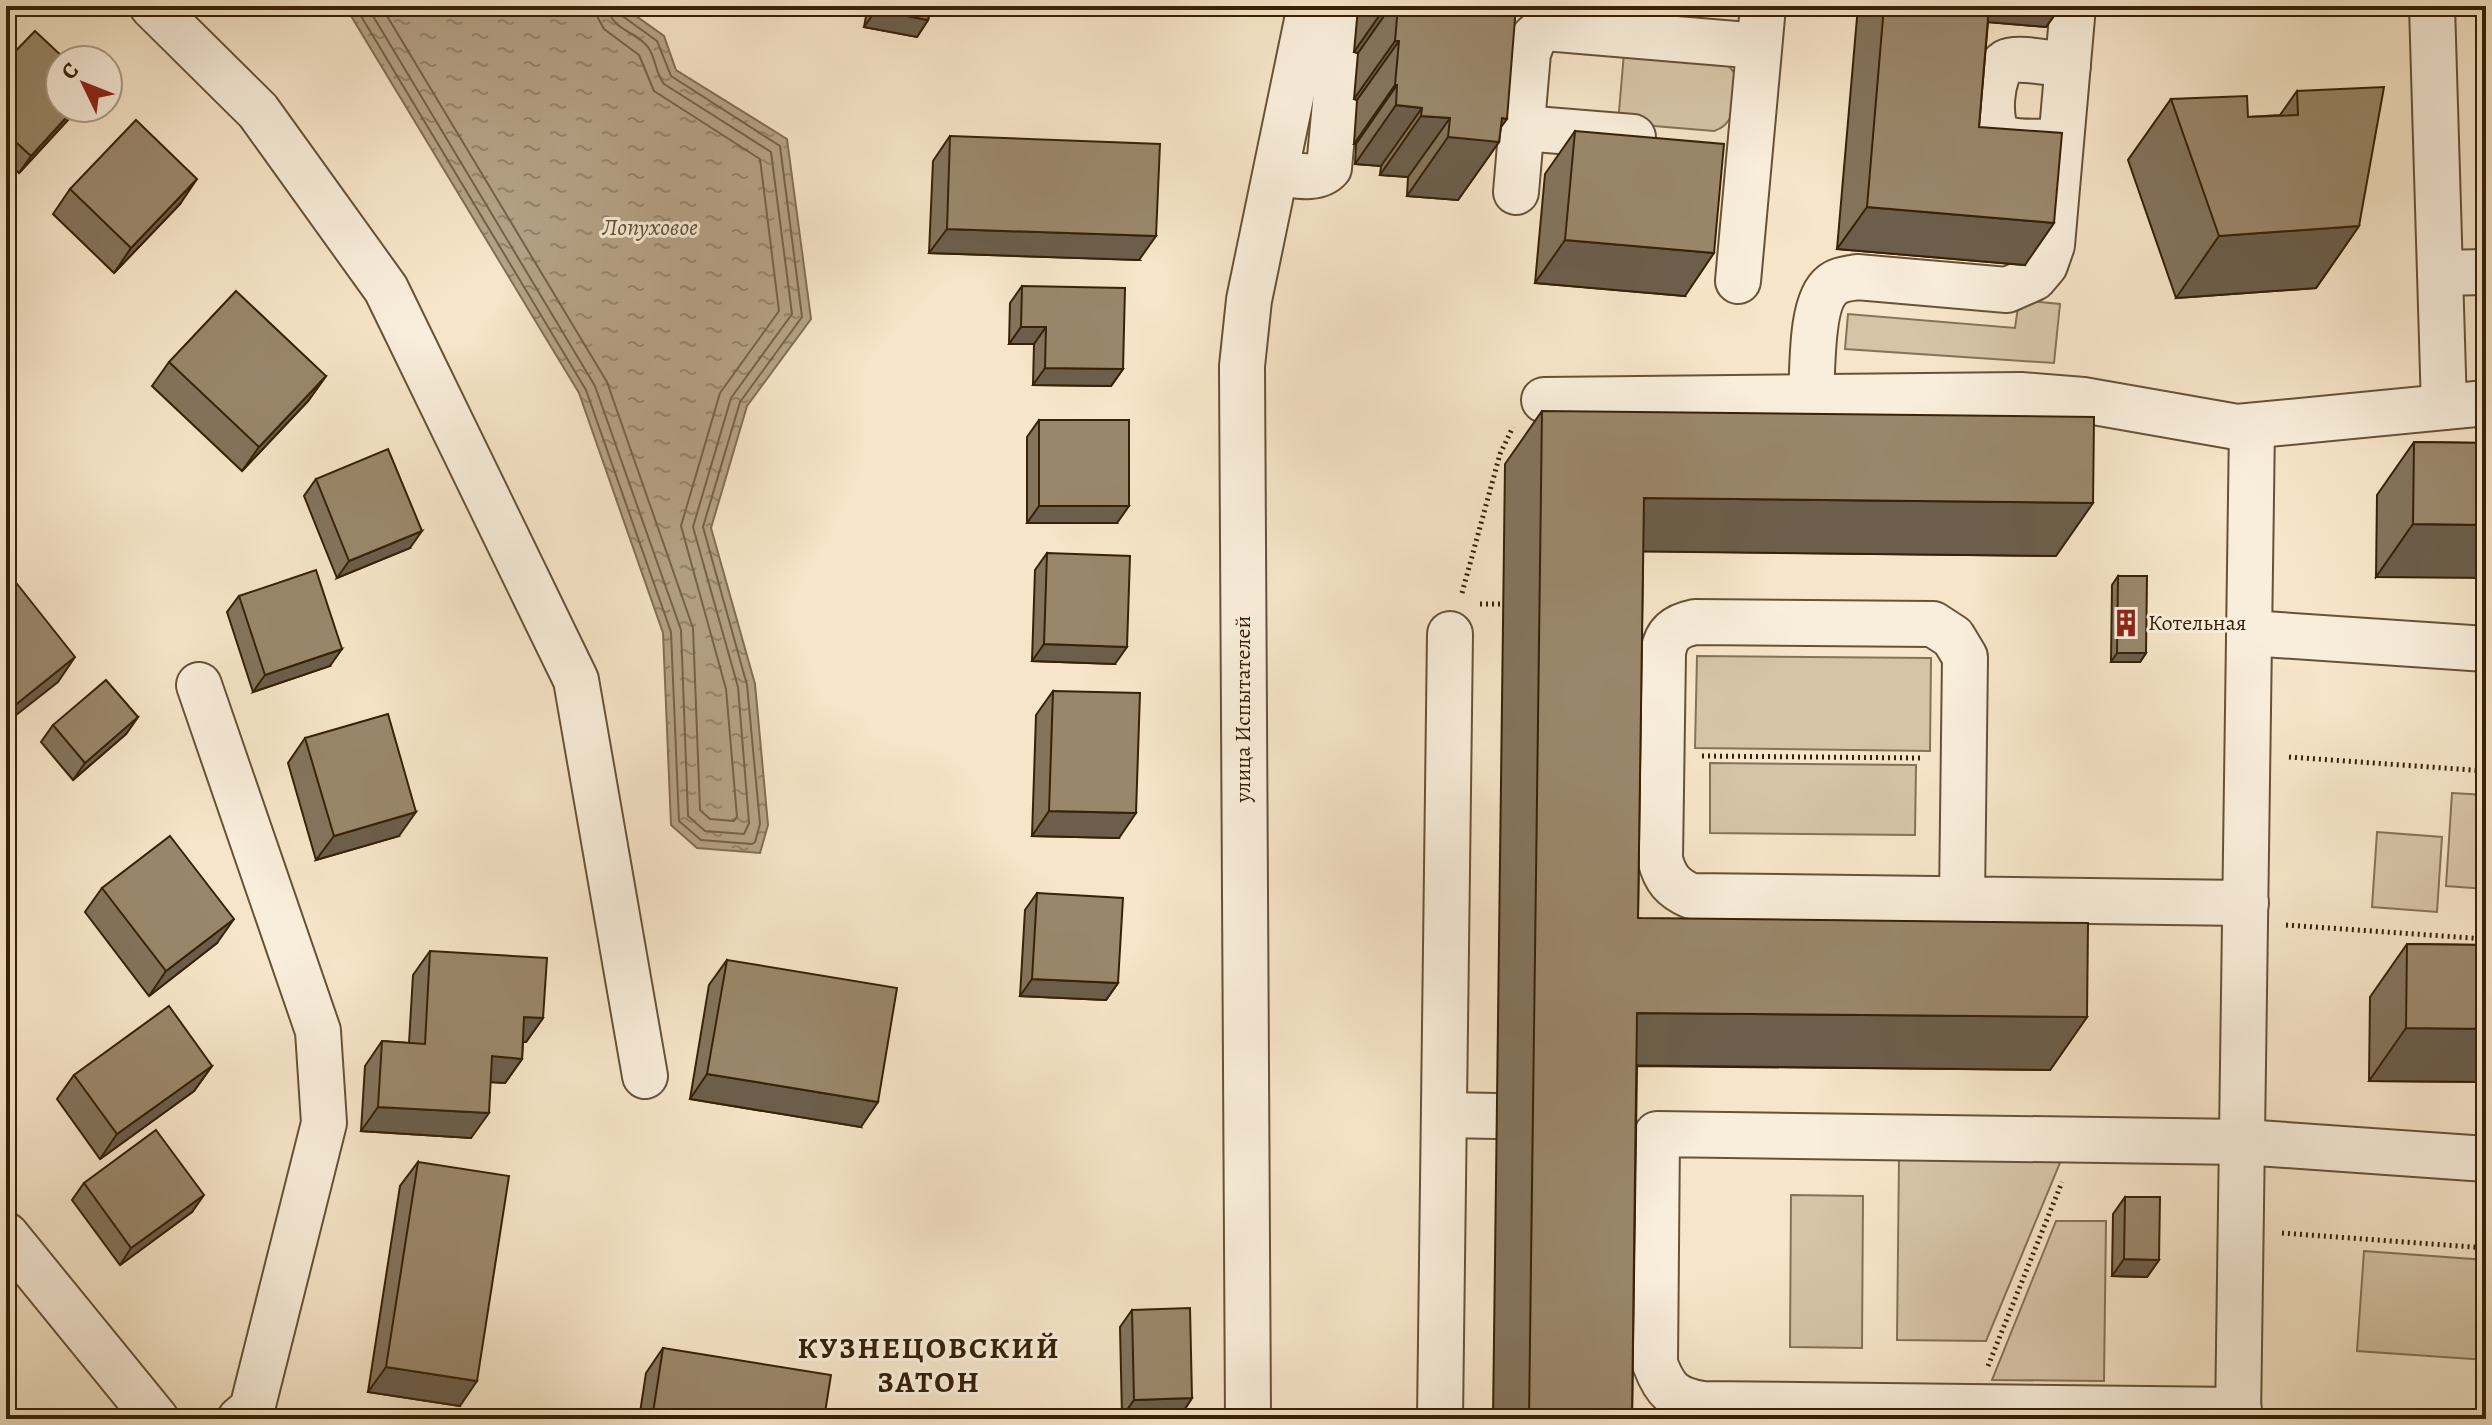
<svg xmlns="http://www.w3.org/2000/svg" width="2492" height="1425" viewBox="0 0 2492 1425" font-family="Alegreya,serif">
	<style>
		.park { fill: #d6c4a7; stroke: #867257; stroke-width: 2 }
		.water { fill: url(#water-ripples); stroke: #836e53; stroke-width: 2 }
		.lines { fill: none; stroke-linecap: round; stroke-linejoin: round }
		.shore { stroke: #766246; stroke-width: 2 }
		.minor-casing { stroke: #675237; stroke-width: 48 }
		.path { stroke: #372107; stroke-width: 5; stroke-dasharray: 2 4; stroke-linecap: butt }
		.minor { stroke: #f9eedb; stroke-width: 44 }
		.wall { fill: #84745c; stroke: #372107; stroke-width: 2 }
		.shaded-wall { fill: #6c5e4b; stroke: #372107; stroke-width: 2 }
		.building { fill: #9a876b; stroke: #372107; stroke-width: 2 }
		.labels { text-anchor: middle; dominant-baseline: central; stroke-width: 6; stroke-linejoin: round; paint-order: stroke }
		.poi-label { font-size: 22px; fill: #372107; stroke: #f9eedb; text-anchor: start }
		.street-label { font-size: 22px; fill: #372107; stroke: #f9eedb }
		.water-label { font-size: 24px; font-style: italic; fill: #634e33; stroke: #f9eedb }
		.district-label { font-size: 30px; font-weight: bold; letter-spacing: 2px; fill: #372107; stroke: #f9eedb }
	</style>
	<defs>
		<pattern id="water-ripples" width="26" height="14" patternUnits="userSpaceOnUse" patternTransform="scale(2)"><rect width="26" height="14" fill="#b5a286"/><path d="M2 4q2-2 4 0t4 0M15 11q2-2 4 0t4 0" fill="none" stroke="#94846c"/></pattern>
	</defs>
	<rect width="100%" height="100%" fill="#f6e5c8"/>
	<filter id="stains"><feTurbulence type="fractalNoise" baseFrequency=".0025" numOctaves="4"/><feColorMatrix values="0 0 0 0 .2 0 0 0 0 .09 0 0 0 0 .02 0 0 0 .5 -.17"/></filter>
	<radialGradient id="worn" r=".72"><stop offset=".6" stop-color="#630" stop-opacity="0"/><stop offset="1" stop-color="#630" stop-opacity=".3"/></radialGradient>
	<g class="park">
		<path d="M1624 53 1727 64 1737 76C1734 97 1738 124 1714 131L1618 123Z"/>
		<path d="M2019 300 2060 304 2054 363 1845 349 1848 314 2015 328Z"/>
		<path d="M1697 656 1931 658 1930 751 1695 748Z"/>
		<path d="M1710 763 1916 765 1915 835 1710 833Z"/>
		<path d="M2452 793 2486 795V889L2446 886Z"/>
		<path d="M2377 832 2442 837 2437 912 2372 907Z"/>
		<path d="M1899 1157 2062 1158 1986 1341 1897 1340Z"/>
		<path d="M1791 1195 1863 1196 1862 1348 1790 1347Z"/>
		<path d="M2056 1221H2106L2104 1381 1992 1380Z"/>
		<path d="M2364 1251 2486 1260V1360L2357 1351Z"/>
	</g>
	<path class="water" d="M345 6H622L664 36 676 70 787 139 811 319 747 406 711 528 755 684 768 825 760 853 697 848 671 825 663 633 579 393Z"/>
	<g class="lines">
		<g class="shore">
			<path d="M355 6 586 390 671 632 679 821 701 840 752 844 755 842 760 824 747 685 703 527 740 402 802 317 780 146 671 76 657 41 621 15 618 6"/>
			<path d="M367 6 595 386 681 630 688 816 705 831 744 834 749 823 738 687 693 527 731 398 792 314 771 152 664 84C655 73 656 58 648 47 636 31 610 30 608 6"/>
			<path d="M381 6 607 382 693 628 700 810 710 819 734 821 737 817 726 689 681 526 720 393 779 311 760 159 654 91 639 55 604 29 598 18 596 6"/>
		</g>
		<defs>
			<g id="minor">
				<path d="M152 6 258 111 386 289 576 680 645 1076"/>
				<path d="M2432 6 2444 407"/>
				<path d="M1522 128 1633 137"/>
				<path d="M2050 142C2037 141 2013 144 2001 136 1986 126 1991 71 2006 62 2017 56 2054 64 2068 65"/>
				<path d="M1276 173C1292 174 1316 182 1329 168L1344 6"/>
				<path d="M1516 192 1528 53 1534 37 1545 28 1759 46"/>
				<path d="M2440 273 2486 272"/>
				<path d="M1738 281 1763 6"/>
				<path d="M1811 397C1813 370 1810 302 1832 285 1839 279 1848 279 1857 277L2007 290 2034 278 2045 265 2052 245 2073 6"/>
				<path d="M1544 400 2021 395 2083 400 2237 427 2486 403"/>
				<path d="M2249 633 2486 649"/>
				<path d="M199 685 318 1031 324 1123 252 1409 240 1419"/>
				<path d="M1962 899 1965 657 1953 637 1933 624 1695 622C1676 626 1666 633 1663 653L1660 859C1665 879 1673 888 1691 896L2246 903"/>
				<path d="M1444 1115 1497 1116"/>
				<path d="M6 1235 156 1419"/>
				<path d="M2239 1410 1702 1404C1673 1399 1665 1390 1655 1364L1657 1134 2243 1142 2486 1159"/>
				<path d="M1248 1419 1242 366 1249 300 1310 6"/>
				<path d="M1440 1419 1450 634"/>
				<path d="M2238 1419 2252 426"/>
			</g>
		</defs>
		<use href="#minor" class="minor-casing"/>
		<g class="path">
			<path d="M1462 593 1500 454 1513 427"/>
			<path d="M1480 604H1503"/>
			<path d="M1702 756 1920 758"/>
			<path d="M2289 757 2486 771"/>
			<path d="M2286 925 2486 939"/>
			<path d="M2282 1233 2486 1248"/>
			<path d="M1988 1366 2062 1182"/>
		</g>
		<use href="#minor" class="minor"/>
	</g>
	<g class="wall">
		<path d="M868 6H931L928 20 917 37 864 27Z"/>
		<path d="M1354 6H1516L1499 142 1458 200 1407 196 1408 177 1380 175 1381 166 1355 164 1356 144H1354L1357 100 1354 99 1358 53 1354 52 1358 8H1354Z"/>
		<path d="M1858 6H2061L2046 27 1988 22 1979 127 2025 265 1837 249Z"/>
		<path d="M2479 6H2486V225Z"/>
		<path d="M6 61 79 108 19 173 6 161Z"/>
		<path d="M2297 91 2359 226 2316 288 2176 298 2128 160 2171 99 2248 117 2280 115Z"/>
		<path d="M1575 131 1685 296 1535 283 1545 174Z"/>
		<path d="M950 136 1139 260 929 253 933 161Z"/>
		<path d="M70 189 180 204 114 273 53 214Z"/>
		<path d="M1022 286 1123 369 1111 386 1033 385 1034 344H1009L1010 303Z"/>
		<path d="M169 362 326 376 308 401 242 471 152 386Z"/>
		<path d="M1542 411 2056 556 1643 551 1638 918 2087 1017 2050 1070 1637 1066 1632 1418 1757 1419H1493L1505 464Z"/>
		<path d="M1039 420 1117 523H1027V437Z"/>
		<path d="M2414 442 2486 443 2376 577 2377 495Z"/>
		<path d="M316 479 410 548 337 578 304 496Z"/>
		<path d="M1047 553 1115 664 1032 661 1035 570Z"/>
		<path d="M2118 576 2146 653 2140 662H2111L2112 585Z"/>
		<path d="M239 596 330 666 253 692 227 612Z"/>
		<path d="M1053 691 1119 838 1032 836 1036 715Z"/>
		<path d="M138 717 126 734 73 780 41 742 53 725Z"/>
		<path d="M305 738 399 836 316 860 288 763Z"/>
		<path d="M102 888 217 943 149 996 85 912Z"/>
		<path d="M1037 893 1118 983 1106 1000 1020 996 1025 910Z"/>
		<path d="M2407 944 2486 945V1082L2369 1081 2370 997Z"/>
		<path d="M430 951 543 1018 526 1042H523L522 1059 505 1083 490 1082 471 1138 361 1131 365 1066 382 1041 409 1043 413 975Z"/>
		<path d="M727 960 861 1127 690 1099 709 985Z"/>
		<path d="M212 1066 194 1091 100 1159 57 1099 74 1075Z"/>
		<path d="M418 1162 460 1406 368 1392 400 1186Z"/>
		<path d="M84 1183 192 1212 120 1265 72 1200Z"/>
		<path d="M2125 1197 2159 1260 2147 1277 2112 1276 2113 1214Z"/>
		<path d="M1132 1310 1192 1398 1181 1415 1122 1417 1120 1327Z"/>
		<path d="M663 1348 824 1419H639L646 1373Z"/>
	</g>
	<g class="shaded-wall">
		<path d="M1386 6H1391L1358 53 1354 52Z"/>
		<path d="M1972 6H2061L2046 27 1962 20Z"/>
		<path d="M876 10 928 20 917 37 864 27Z"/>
		<path d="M1395 41H1399L1357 100 1354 99Z"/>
		<path d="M1395 85H1397L1356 144H1354Z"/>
		<path d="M1396 105 1422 108 1381 166 1355 164Z"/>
		<path d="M75 108H79L19 173 31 156Z"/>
		<path d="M1421 116 1450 118 1408 177 1380 175Z"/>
		<path d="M1502 118 1507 119 1491 141 1499 142 1458 200 1407 196 1448 137Z"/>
		<path d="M197 179 180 204 114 273 131 248Z"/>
		<path d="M1867 207 2054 223 2025 265 1837 249Z"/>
		<path d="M2359 226 2316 288 2176 298 2219 236Z"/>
		<path d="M947 229 1156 236 1139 260 929 253Z"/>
		<path d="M1565 240 1714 253 1685 296 1535 283Z"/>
		<path d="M1021 327H1046L1034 344H1009Z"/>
		<path d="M1045 368 1123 369 1111 386 1033 385Z"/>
		<path d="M326 376 308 401 242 471 259 447Z"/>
		<path d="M1644 498 2093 503 2056 556 1607 551Z"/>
		<path d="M1039 506H1129L1117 523H1027Z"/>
		<path d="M2413 524 2486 525V578L2376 577Z"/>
		<path d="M422 531 410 548 337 578 349 561Z"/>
		<path d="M1044 644 1127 647 1115 664 1032 661Z"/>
		<path d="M342 649 330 666 253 692 265 675Z"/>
		<path d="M2117 653H2146L2140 662H2111Z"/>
		<path d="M75 657 58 682 6 723V714L9 710Z"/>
		<path d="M138 717 126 734 73 780 85 763Z"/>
		<path d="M1049 811 1136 813 1119 838 1032 836Z"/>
		<path d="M416 812 399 836 316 860 334 836Z"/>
		<path d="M15 919 6 932V926Z"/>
		<path d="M234 919 217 943 149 996 166 971Z"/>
		<path d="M1032 979 1118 983 1106 1000 1020 996Z"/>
		<path d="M1637 1013 2087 1017 2050 1070 1600 1065Z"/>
		<path d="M524 1017 543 1018 526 1042 507 1041Z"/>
		<path d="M2406 1028 2486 1029V1082L2369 1081Z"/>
		<path d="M492 1056 522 1059 505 1083 475 1081Z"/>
		<path d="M212 1066 194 1091 100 1159 117 1134Z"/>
		<path d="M707 1074 878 1102 861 1127 690 1099Z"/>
		<path d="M378 1107 489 1113 471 1138 361 1131Z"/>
		<path d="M204 1195 192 1212 120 1265 131 1248Z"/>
		<path d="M2124 1259 2159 1260 2147 1277 2112 1276Z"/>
		<path d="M386 1367 477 1381 460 1406 368 1392Z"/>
		<path d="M1192 1398 1181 1415 1122 1417 1134 1400Z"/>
	</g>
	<g class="building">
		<path d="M876 6H931L928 20 876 10Z"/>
		<path d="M1398 6H1516L1507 119 1502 118 1499 142 1448 137 1450 118 1421 116 1422 108 1396 105 1397 85H1395L1399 41H1395Z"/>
		<path d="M1884 6H1989L1979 127 2062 133 2054 223 1867 207Z"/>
		<path d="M35 31 66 60H60V108H75L31 156 6 133V61Z"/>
		<path d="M2384 87 2359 226 2219 236 2171 99 2247 96 2248 117 2298 115 2297 91Z"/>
		<path d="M136 120 197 179 131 248 70 189Z"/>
		<path d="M1575 131 1724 144 1714 253 1565 240Z"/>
		<path d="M950 136 1160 144 1156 236 947 229Z"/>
		<path d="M1022 286 1125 288 1123 369 1045 368 1046 327H1021Z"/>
		<path d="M236 291 326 376 259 447 169 362Z"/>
		<path d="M1542 411 2094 417 2093 503 1644 498 1638 918 2088 923 2087 1017 1637 1013 1632 1418 1757 1419H1529Z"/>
		<rect x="1039" y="420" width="90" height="86"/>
		<path d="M2414 442 2486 443V525L2413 524Z"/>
		<path d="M388 449 422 531 349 561 316 479Z"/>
		<path d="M1047 553 1130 556 1127 647 1044 644Z"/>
		<path d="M6 570 75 657 9 710 6 706Z"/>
		<path d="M316 570 342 649 265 675 239 596Z"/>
		<path d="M2118 576H2147L2146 653H2117Z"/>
		<path d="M106 680 138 717 85 763 53 725Z"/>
		<path d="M1053 691 1140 693 1136 813 1049 811Z"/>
		<path d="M388 714 416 812 334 836 305 738Z"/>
		<path d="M170 836 234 919 166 971 102 888Z"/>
		<path d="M1037 893 1123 898 1118 983 1032 979Z"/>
		<path d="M6 906 15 919 6 926Z"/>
		<path d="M2407 944 2486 945V1029L2406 1028Z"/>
		<path d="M430 951 547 958 543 1018 524 1017 522 1059 492 1056 489 1113 378 1107 382 1041 425 1044Z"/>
		<path d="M727 960 897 988 878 1102 707 1074Z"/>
		<path d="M169 1006 212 1066 117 1134 74 1075Z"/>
		<path d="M156 1130 204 1195 131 1248 84 1183Z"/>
		<path d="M418 1162 509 1176 477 1381 386 1367Z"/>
		<path d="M2125 1197H2160L2159 1260 2124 1259Z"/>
		<path d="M1190 1308 1192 1398 1134 1400 1132 1310Z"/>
		<path d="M663 1348 831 1375 824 1419H652Z"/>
		<path d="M400 1414 434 1419H399Z"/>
	</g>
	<defs>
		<symbol id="building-bare" viewBox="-9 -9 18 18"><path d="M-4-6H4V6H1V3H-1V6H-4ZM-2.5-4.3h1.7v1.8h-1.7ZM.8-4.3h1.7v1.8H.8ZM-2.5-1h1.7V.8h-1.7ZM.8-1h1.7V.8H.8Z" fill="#8f2418" stroke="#f9eedb" stroke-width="2.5" paint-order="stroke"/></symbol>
	</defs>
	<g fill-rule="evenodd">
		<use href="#building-bare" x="2106" y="603" width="40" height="40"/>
	</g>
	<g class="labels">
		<g class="poi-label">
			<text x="2148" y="623">Котельная</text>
		</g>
		<g class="street-label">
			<text transform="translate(1243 709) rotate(-90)">улица Испытателей</text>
		</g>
		<g class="water-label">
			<text x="650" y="227">Лопуховое</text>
		</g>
		<g class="district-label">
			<text x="929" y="1348">КУЗНЕЦОВСКИЙ<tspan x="929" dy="34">ЗАТОН</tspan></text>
		</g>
	</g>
	<rect width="2492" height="1425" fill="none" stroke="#f6e5c8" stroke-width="32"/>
	<rect x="8" y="8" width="2476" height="1409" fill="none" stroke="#372107" stroke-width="4"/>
	<rect x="16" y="16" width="2460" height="1393" fill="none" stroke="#372107" stroke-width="2"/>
	<g transform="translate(84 84) rotate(313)"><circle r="38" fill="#f9eedb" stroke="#ab9c86" stroke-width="2"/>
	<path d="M0-6L14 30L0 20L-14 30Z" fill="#8f2418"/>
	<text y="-12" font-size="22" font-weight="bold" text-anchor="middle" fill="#372107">С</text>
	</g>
	<rect width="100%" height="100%" filter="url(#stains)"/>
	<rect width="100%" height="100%" fill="url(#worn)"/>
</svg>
